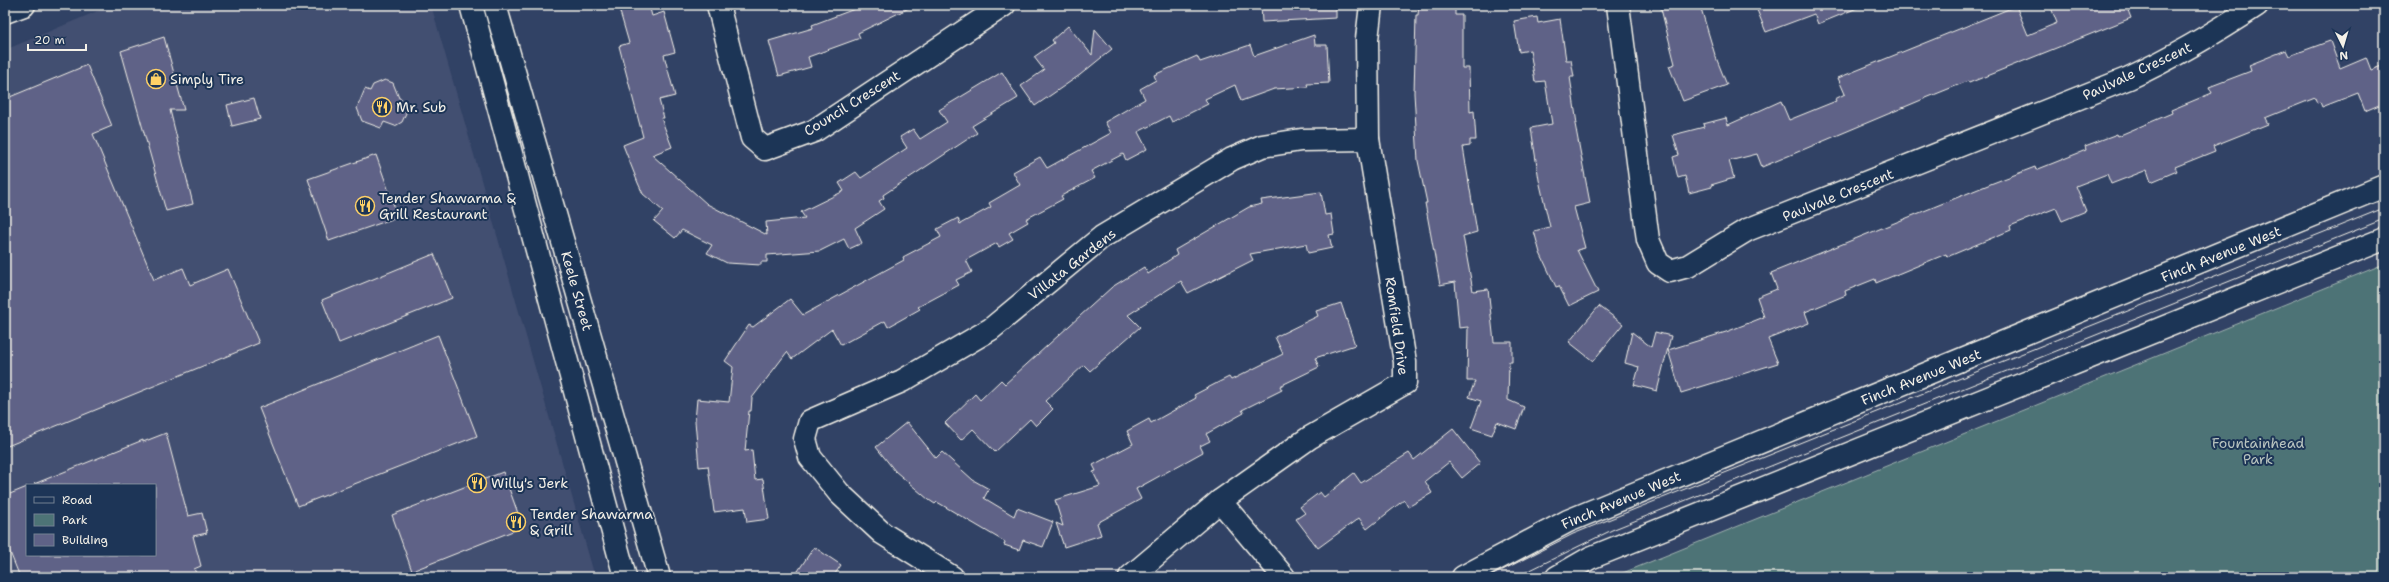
<svg xmlns="http://www.w3.org/2000/svg" width="2389" height="582" viewBox="0 0 2389 582" font-family="'Shantell Sans',sans-serif">
	<style>
		.built { fill: #434f71; fill-rule: evenodd }
		.green { fill: #4d7376; stroke: #a0b2af }
		.building { fill: #5f6287; stroke: #f4f1e8 }
		.lines { fill: none; stroke-linecap: round; stroke-linejoin: round }
		.minor-casing { stroke: #f4f1e8; stroke-width: 25 }
		.secondary-casing { stroke: #f4f1e8; stroke-width: 25 }
		.minor { stroke: #1d3557; stroke-width: 22 }
		.secondary { stroke: #1d3557; stroke-width: 22 }
		.tram { stroke: #f4f1e8; stroke-width: 1 }
		.labels { text-anchor: middle; dominant-baseline: central; stroke-width: 4; stroke-linejoin: round; paint-order: stroke }
		.street-label { font-size: 14px; fill: #f4f1e8; stroke: #1d3557 }
		.poi-label { font-size: 14px; fill: #f4f1e8; stroke: #1d3557; text-anchor: start }
		.park-label { font-size: 14px; fill: #bac5c0; stroke: #1d3557 }
	</style>
	<rect width="100%" height="100%" fill="#314265"/>
	<filter id="ink" filterUnits="userSpaceOnUse"><feTurbulence type="fractalNoise" baseFrequency=".025" numOctaves="2"/><feDisplacementMap in="SourceGraphic" scale="8" xChannelSelector="R" yChannelSelector="G"/><feConvolveMatrix kernelMatrix="1 2 1 2 8 2 1 2 1" color-interpolation-filters="sRGB"/></filter>
	<g filter="url(#ink)">
		<path class="built" d="M112 5H431L595 577H5V50ZM27 485H155V555H27Z"/>
		<path class="green" d="M2384 264V577H1613Z"/>
		<g class="building">
			<path d="M618 5H649L652 16 664 12 675 52 664 55 675 96 659 100 664 118H661L672 147 652 155 707 204 767 235 766 222 805 218 801 212 844 191 839 183 856 172 861 178 907 148 900 137 913 129 920 139 947 122 939 110 1002 72 1018 98 972 126 977 133 883 195 884 198 879 201 884 209 855 228 862 243 849 249 844 239 820 251 767 255V262H761V265L727 263 707 253 712 245 682 230 675 238 654 221 663 211 643 194 638 183 623 145 643 137 619 46 629 43Z"/>
			<path d="M865 5H915L858 33 860 38 808 57 811 67 779 76 769 41 813 28 812 25Z"/>
			<path d="M1261 5H1336V18L1262 22Z"/>
			<path d="M1419 5H1455V15H1462V68H1469L1470 112 1474 111 1476 140H1470V146L1463 147 1477 232 1463 236 1473 291 1488 289 1494 342H1512V362H1509L1508 400 1524 407 1516 429 1497 422 1492 435 1471 428 1481 401 1469 397 1475 381H1467L1468 327 1459 328 1455 282 1440 285 1425 203H1427L1418 161 1414 93 1416 15H1418Z"/>
			<path d="M1660 5H1700L1715 55 1727 85 1683 101 1669 66 1675 64Z"/>
			<path d="M1755 5H1862V6L1818 24 1814 14 1766 32Z"/>
			<path d="M2050 5H2126L2131 18 1969 83 1968 81 1926 98 1762 167 1757 154 1729 161 1734 178 1711 185 1712 187 1689 193 1685 176 1678 178 1673 157 1679 155 1673 135 1704 127 1703 124 1726 118 1728 125 1781 101 1789 120 1836 101 1835 99 1845 94 1838 78 2016 6 2028 35 2057 23Z"/>
			<path d="M1537 17 1538 23 1560 19 1566 60H1571L1574 77H1570L1577 124H1575L1590 203 1574 207 1585 248 1577 250 1598 292 1569 306 1559 286 1556 287 1540 253 1534 231 1550 227 1539 180 1531 128 1552 124 1545 81 1535 82 1530 50 1519 52 1514 21Z"/>
			<path d="M1068 26 1092 55 1095 29 1112 49 1080 75 1035 106 1021 86 1044 70 1034 57 1054 43 1052 40Z"/>
			<path d="M1314 35 1315 45H1327L1329 83 1307 84 1308 87 1274 89 1241 101 1235 85 1205 99 1208 104 1172 122 1169 116 1138 132 1147 149 1126 160 1123 154 1091 171 1095 178 1061 196 1063 199 1026 219 1028 222 1009 233 1013 239 999 247 997 243 966 260 972 272 956 280 959 285 918 307 920 309 888 327 885 321 841 345 832 329 792 359 787 352 752 398 751 411H749L745 451 752 450 755 480 763 479 769 519 747 522 745 508 714 512 708 466 699 467 695 421 697 399 729 402 733 367 725 361 749 325 753 327 790 299 803 315 904 260 903 257 941 237 937 229 958 218 960 224 991 207 989 203 1020 185 1013 172 1040 157 1047 168 1111 133 1105 122 1145 99 1140 89 1156 80 1154 75 1197 56 1200 62 1250 45 1254 56Z"/>
			<path d="M164 37 184 110H170L193 204 166 211 121 51Z"/>
			<path d="M2330 41 2340 68 2366 57 2371 70 2384 65V103L2365 111 2358 93 2322 107 2320 102 2317 103 2315 98 2265 118 2268 124 2213 146 2215 151 2175 167 2177 171 2151 182 2147 170 2111 184 2107 174 2076 186 2086 211 2062 221 2056 208 2010 226 2011 230 1947 257 1946 254 1876 283 1875 279 1845 291 1846 295 1805 312 1809 323 1768 339 1778 363 1681 393 1668 350 1726 332 1764 317 1757 297 1777 289 1771 273 1993 183 2035 167 2036 170 2086 150 2085 146 2117 134 2118 136 2172 113 2171 110 2212 93 2209 87 2251 71 2249 65 2286 50 2289 56Z"/>
			<path d="M87 65 112 126 93 134 154 280 183 268 190 285 228 269 259 343 5 447V99Z"/>
			<path d="M385 80 393 83 399 98H401L406 113 402 122 395 126 384 122 381 128 362 121 357 108 365 89 370 91 373 85Z"/>
			<path d="M254 98 260 119 232 126 227 105Z"/>
			<path d="M376 155 398 217 329 241 308 179Z"/>
			<path d="M1321 192 1325 215 1331 214 1334 234 1329 235 1332 248 1308 253 1306 244 1250 254 1253 260 1188 293 1181 281 1128 315 1140 327 1090 371 1084 365 1045 401 1053 409 1036 426 1030 419 995 452 973 429 961 440 945 423 975 394 980 400 1001 380 1005 384 1112 287 1144 267 1148 274 1177 255 1175 250 1249 207 1262 204 1261 200Z"/>
			<path d="M434 254 452 298 339 343 322 300Z"/>
			<path d="M1341 303 1355 345 1315 358 1319 367 1280 386 1282 390 1242 410 1244 413 1206 434 1210 441 1200 446 1203 452 1136 489 1141 499 1097 523 1101 535 1064 547 1056 523 1063 526 1055 500 1100 486 1093 472 1096 471 1093 465 1133 444 1127 431 1149 419 1151 423 1196 398 1194 395 1219 382 1229 377 1231 380 1283 354 1275 337 1318 316 1316 311Z"/>
			<path d="M1599 306 1623 324 1593 361 1569 342Z"/>
			<path d="M1632 332 1651 347 1655 332 1671 336 1657 391 1634 385 1639 367 1625 363Z"/>
			<path d="M438 335 477 436 298 506 259 408Z"/>
			<path d="M907 422 936 458 942 452 973 480 989 489 984 498 1014 516 1017 508 1053 522 1043 547 1023 540 1019 550 1004 545 1005 542 937 502 935 504 929 500 895 471 876 447Z"/>
			<path d="M1453 429 1480 463 1462 478 1449 462 1425 481 1432 493 1408 507 1404 500 1367 529 1359 518 1318 548 1296 519 1305 513 1300 507 1320 492 1324 497 1354 473 1361 483 1409 453 1414 460Z"/>
			<path d="M166 433 188 516 202 513 207 533 193 536 201 566 194 569 198 577H20L5 540V496L27 487V555H155V485L34 484 143 440V442Z"/>
			<path d="M503 472 523 527 412 571 392 515Z"/>
			<path d="M814 547 841 565 833 577H794Z"/>
		</g>
		<g class="lines">
			<defs>
				<g id="minor">
					<path d="M718 5 752 138 765 149 814 131 1004 5"/>
					<path d="M1618 5 1648 240 1658 263 1670 271 1688 266 1747 230 2129 78C2174 57 2215 33 2257 5"/>
					<path d="M5 12 24 5"/>
					<path d="M1220 501 1284 577"/>
					<path d="M952 577 882 533 839 493 810 457 805 439 810 421 902 381 991 329 1102 237 1232 159 1262 146 1301 140 1368 139"/>
					<path d="M1130 577 1220 501 1309 438 1405 383V362L1368 139 1367 39 1371 5"/>
				</g>
				<g id="secondary">
					<path d="M471 5 625 577"/>
					<path d="M495 5 659 577"/>
					<path d="M1463 577 1568 521 2384 186"/>
					<path d="M1557 577 1590 558 2384 239"/>
				</g>
			</defs>
			<use href="#minor" class="minor-casing"/>
			<use href="#secondary" class="secondary-casing"/>
			<use href="#minor" class="minor"/>
			<use href="#secondary" class="secondary"/>
			<g class="tram">
				<path d="M1489 577 1573 534 2384 208"/>
				<path d="M1516 577 1612 530 2384 219"/>
			</g>
		</g>
	</g>
	<defs>
		<symbol id="shop-ring" viewBox="-11 -11 22 22"><circle r="9.5" fill="#1d3557" stroke="#ffd166" stroke-width="1.5"/><path d="M-5-2.5h2.3a2.7 3.5 0 0 1 5.4 0H5L5.5 6h-11ZM-1.5-2.5h3a1.5 2.3 0 0 0-3 0Z" fill="#ffd166"/></symbol>
		<symbol id="restaurant-ring" viewBox="-11 -11 22 22"><circle r="9.5" fill="#1d3557" stroke="#ffd166" stroke-width="1.5"/><path d="M-5-6h1v4h1v-4h1v4h1v-4h1v5L-1.5 .5V6h-2V.5L-5-1ZM5-6V6H3V1.5H1.5Q1.5-4 5-6Z" fill="#ffd166"/></symbol>
	</defs>
	<g fill-rule="evenodd">
		<use href="#shop-ring" x="145" y="68" width="22" height="22"/>
		<use href="#restaurant-ring" x="371" y="96" width="22" height="22"/>
		<use href="#restaurant-ring" x="354" y="195" width="22" height="22"/>
		<use href="#restaurant-ring" x="466" y="472" width="22" height="22"/>
		<use href="#restaurant-ring" x="505" y="511" width="22" height="22"/>
	</g>
	<g class="labels">
		<g class="street-label">
			<text transform="translate(2137 71) rotate(-25)">Paulvale Crescent</text>
			<text transform="translate(852 103) rotate(-32)">Council Crescent</text>
			<text transform="translate(1838 195) rotate(-22)">Paulvale Crescent</text>
			<text transform="translate(2221 254) rotate(-22)">Finch Avenue West</text>
			<text transform="translate(1072 264) rotate(-38)">Villata Gardens</text>
			<text transform="translate(577 291) rotate(74)">Keele Street</text>
			<text transform="translate(1397 326) rotate(82)">Romfield Drive</text>
			<text transform="translate(1921 377) rotate(-22)">Finch Avenue West</text>
			<text transform="translate(1621 500) rotate(-23)">Finch Avenue West</text>
		</g>
		<g class="poi-label">
			<text x="170" y="79">Simply Tire</text>
			<text x="396" y="107">Mr. Sub</text>
			<text x="379" y="198">Tender Shawarma &amp;<tspan x="379" dy="16">Grill Restaurant</tspan></text>
			<text x="491" y="483">Willy's Jerk</text>
			<text x="530" y="514">Tender Shawarma<tspan x="530" dy="16">&amp; Grill</tspan></text>
		</g>
		<g class="park-label">
			<text x="2258" y="443">Fountainhead<tspan x="2258" dy="16">Park</tspan></text>
		</g>
	</g>
	<rect width="2389" height="582" fill="none" stroke="#1d3557" stroke-width="20"/>
	<rect x="10" y="10" width="2369" height="562" fill="none" stroke="#f4f1e8" stroke-width="1.5" filter="url(#ink)"/>
	<rect x="26" y="484" width="130" height="72" fill="#1d3557" stroke="#738091"/>
	<rect x="34" y="497" width="20" height="6" fill="#1d3557" stroke="#738091"/>
	<text x="62" y="504" font-size="12" fill="#f4f1e8">Road</text>
	<rect x="34" y="514" width="20" height="12" fill="#4d7376" stroke="#738091"/>
	<text x="62" y="524" font-size="12" fill="#f4f1e8">Park</text>
	<rect x="34" y="534" width="20" height="12" fill="#5f6287" stroke="#738091"/>
	<text x="62" y="544" font-size="12" fill="#f4f1e8">Building</text>
	<g transform="translate(2343 46) rotate(175)" stroke="#1d3557" stroke-width="3" paint-order="stroke">
	<path d="M0-3L7 15L0 10L-7 15Z" fill="#f4f1e8"/>
	<text y="-6" font-size="11" font-weight="bold" text-anchor="middle" fill="#f4f1e8">N</text>
	</g>
	<path d="M28 44v6h58v-6" fill="none" stroke="#f4f1e8" stroke-width="2"/>
	<text x="34" y="44" font-size="12" fill="#f4f1e8" stroke="#1d3557" stroke-width="3" paint-order="stroke">20 m</text>
</svg>
